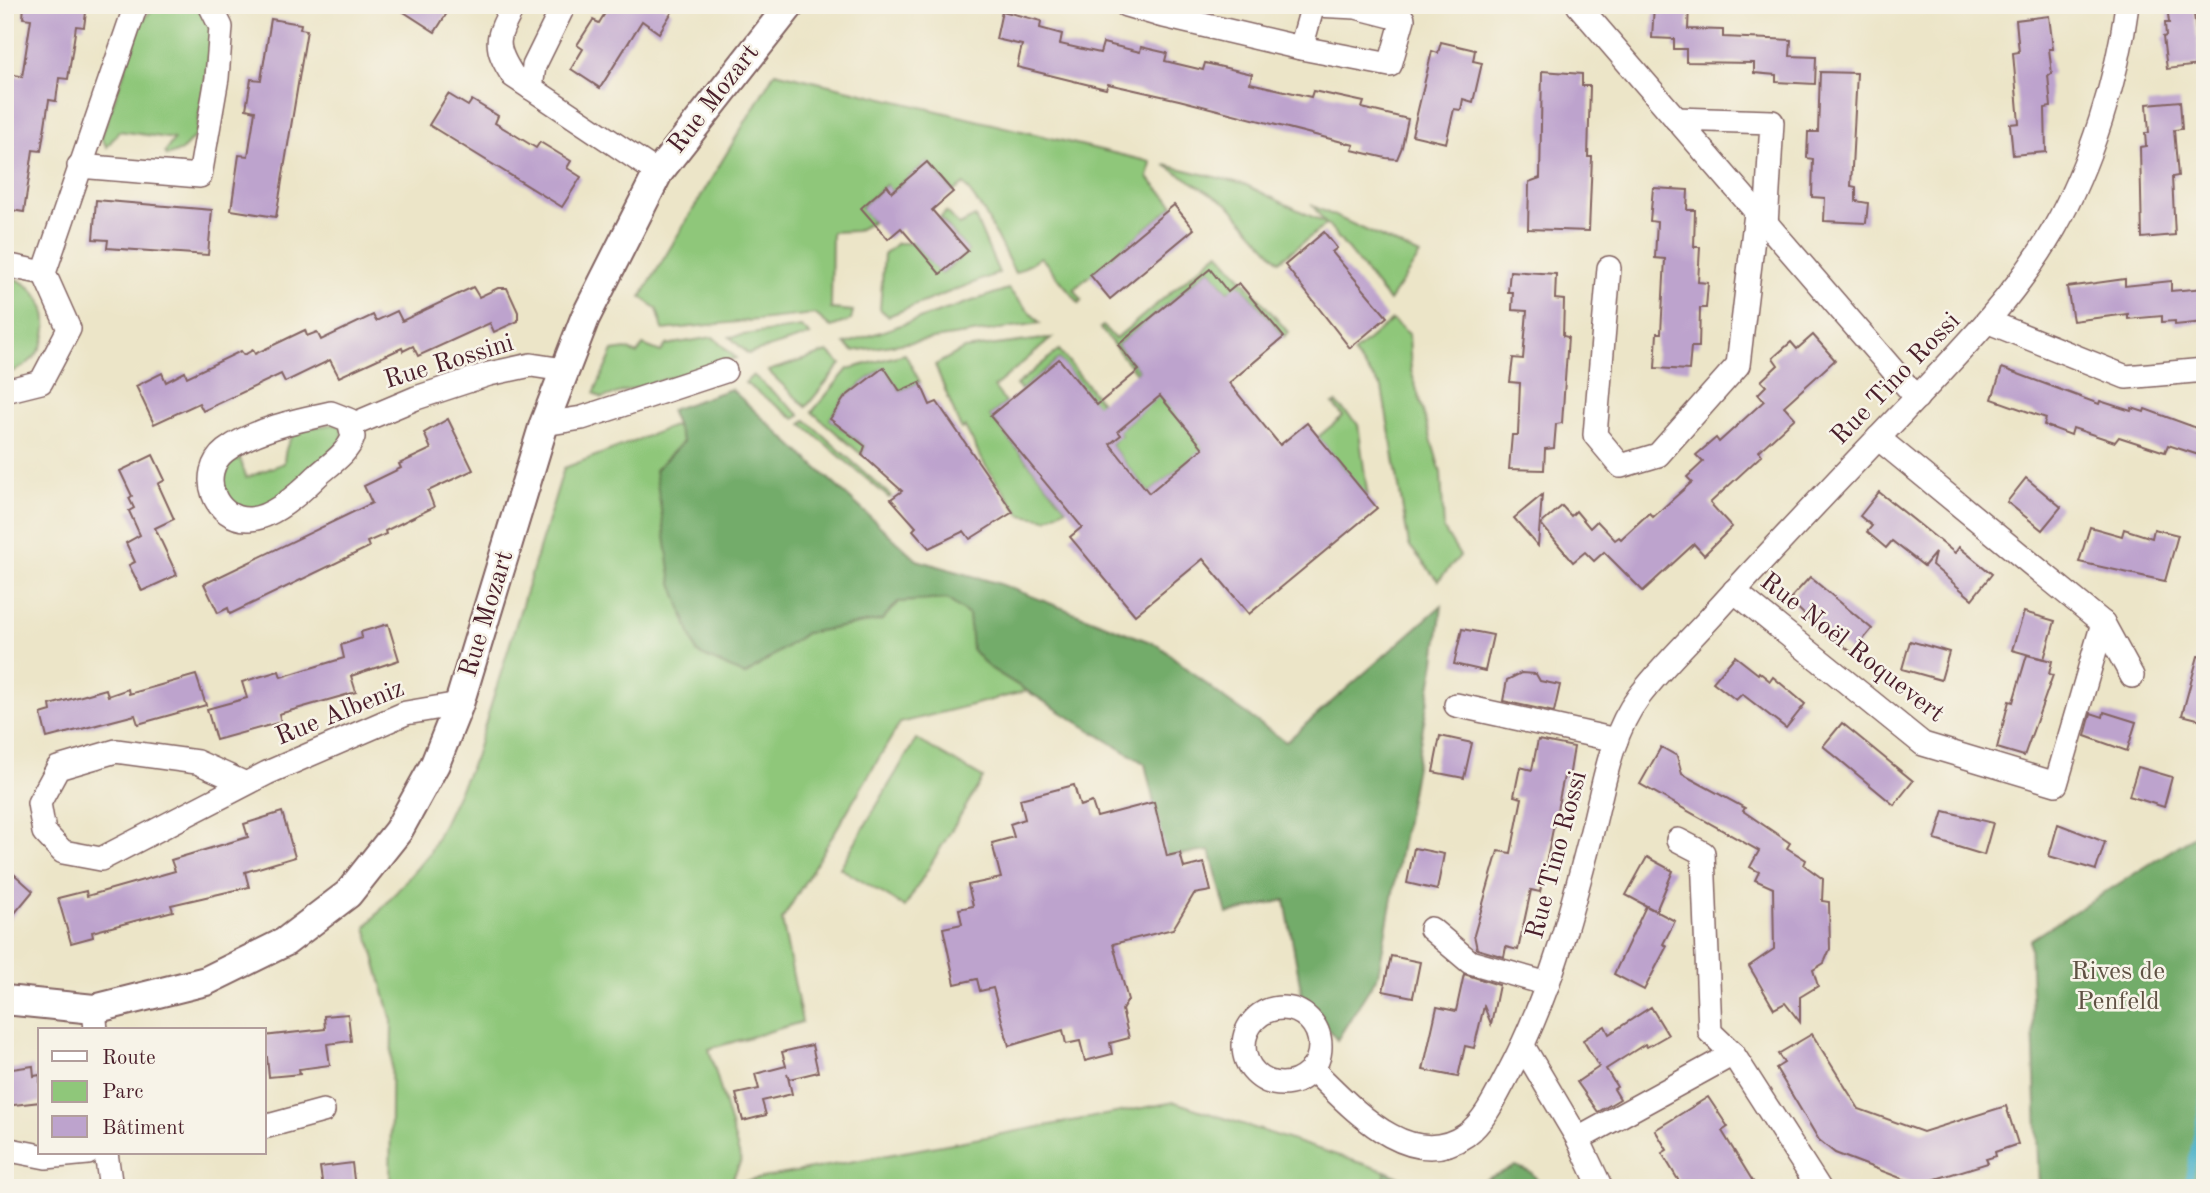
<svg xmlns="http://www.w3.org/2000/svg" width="2210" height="1193" viewBox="0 0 2210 1193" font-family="'Old Standard TT',serif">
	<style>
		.green { fill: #8fc77a; stroke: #6c7352; stroke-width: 2 }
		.forest { fill: #73ac6a; stroke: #5e664a; stroke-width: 2 }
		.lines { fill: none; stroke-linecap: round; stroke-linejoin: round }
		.stream { stroke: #49b1c8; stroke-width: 8 }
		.building { fill: #bda3cd; fill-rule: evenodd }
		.minor-casing { stroke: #836462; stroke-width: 26 }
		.tertiary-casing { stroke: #836462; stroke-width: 32 }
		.minor { stroke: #fff; stroke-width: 23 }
		.tertiary { stroke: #fff; stroke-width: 28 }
		.labels { text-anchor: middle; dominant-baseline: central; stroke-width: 5; stroke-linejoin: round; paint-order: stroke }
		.street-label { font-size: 26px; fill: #4a1f2b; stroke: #f7f3e8 }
		.park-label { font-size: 26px; fill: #5f5143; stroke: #f7f3e8 }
	</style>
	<rect width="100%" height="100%" fill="#f7f3e8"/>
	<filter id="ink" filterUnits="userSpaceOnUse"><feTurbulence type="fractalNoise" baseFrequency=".0143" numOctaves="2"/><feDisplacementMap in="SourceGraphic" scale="14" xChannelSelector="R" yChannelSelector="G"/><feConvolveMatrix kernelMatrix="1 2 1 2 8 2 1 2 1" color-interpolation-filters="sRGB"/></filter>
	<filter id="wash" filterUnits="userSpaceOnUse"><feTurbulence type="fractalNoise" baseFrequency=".00686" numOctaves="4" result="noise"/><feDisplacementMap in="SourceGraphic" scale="28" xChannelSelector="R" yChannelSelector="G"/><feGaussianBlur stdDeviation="1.57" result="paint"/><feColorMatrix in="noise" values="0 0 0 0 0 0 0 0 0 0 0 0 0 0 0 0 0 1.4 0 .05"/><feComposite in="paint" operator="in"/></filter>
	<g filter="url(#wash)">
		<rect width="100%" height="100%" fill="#ece5c8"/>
		<g class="green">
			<path d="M156 5 196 6 208 20 212 40 196 135 182 150 167 156 165 152 174 139 119 131 107 147 101 138 142 21Z"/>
			<path d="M775 72 1151 162 1148 178 1174 205 1074 289 1082 300 1079 303 1041 257 1015 273 984 212 964 184 953 192 927 162 892 192 886 185 861 207 873 222 856 231 832 232 831 309 853 311 851 320 831 327 815 314 663 330 657 309 641 297Z"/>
			<path d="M1165 165 1244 184 1325 223 1313 206 1420 255 1389 301 1327 224 1279 261 1229 205Z"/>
			<path d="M946 212 959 225 975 217 999 273 888 316 880 309 884 255 897 243H914L941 274 968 251 940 218Z"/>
			<path d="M1219 252 1288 332 1284 337 1240 284 1228 292 1210 269 1118 345 1139 370 1136 373 1100 328 1103 326 1115 339Z"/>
			<path d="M5 276C60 286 60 363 5 373Z"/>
			<path d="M1008 289 1040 323 853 351 845 344Z"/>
			<path d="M1392 320 1409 334 1411 370 1441 473 1444 530 1460 556 1438 581 1409 545 1382 388 1353 353Z"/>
			<path d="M801 327 810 335 748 354 730 337Z"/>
			<path d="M713 337 736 358 602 398 594 393 613 351 626 349 637 354 643 345 661 352 666 345Z"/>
			<path d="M1052 338 994 387 1006 403 990 416 1066 508 1047 519 1021 515 985 465 965 427 961 429 935 365 964 349Z"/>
			<path d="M1059 350 1101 402 1097 406 1059 359 1021 390 1016 385Z"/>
			<path d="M828 352 841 364 806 407 768 371Z"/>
			<path d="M905 354 920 382 900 391 883 368 845 397 830 419 865 446 862 455 812 412 848 369Z"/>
			<path d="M753 375 800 415 795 419 745 383Z"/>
			<path d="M1160 395 1204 448 1149 493 1110 444 1121 435 1118 431Z"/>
			<path d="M1336 403 1358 424 1368 498 1318 437 1343 416 1333 404Z"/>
			<path d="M806 420 891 496 889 498 802 424Z"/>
			<path d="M334 424 342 427 343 442C322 461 284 502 256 508 223 516 208 471 240 458L246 478 284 463C286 427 304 429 334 424Z"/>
			<path d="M676 425 683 442 655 470 665 521 745 675 806 633 882 620 898 602 947 599 969 615 987 666 1027 691 900 723 782 920 802 1022 709 1049 741 1161 730 1184 1175 1102 1385 1171 1424 1188H390L392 1021 366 927 429 854 475 757 564 468Z"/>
			<path d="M916 739 983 778 905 907 840 868Z"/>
		</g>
		<g class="forest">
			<path d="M731 389 917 560 1000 584 1158 645 1225 699 1286 742 1442 605 1435 661 1378 975 1337 1040 1302 995 1285 900 1227 914 1210 851 1166 856 1145 764 987 666 972 649 969 615 947 599 898 602 882 620 806 633 745 675 697 653 672 583 655 470 683 442 670 410Z"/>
			<path d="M2205 829V1188H2039L2030 940Z"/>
			<path d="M1516 1166 1532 1173 1543 1188H1465Z"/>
			<path d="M1385 1171 1424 1188H1384Z"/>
		</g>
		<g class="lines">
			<path class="stream" d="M2187 1188 2205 1096"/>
		</g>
		<g id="blocks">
			<g class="building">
				<path d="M24 5H87L84 27 76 26 68 79 59 78 56 101 49 100 41 151 33 150 24 212 5 209V87L8 73 22 77 31 19 23 18Z"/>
				<path d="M393 5H452L435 32Z"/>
				<path d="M610 5H661L672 12 659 33 642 21 600 88 571 69 583 49 577 45 593 20 599 23Z"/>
				<path d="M1654 5H1689L1688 29 1723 30V37L1791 40 1790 56 1816 57 1815 84 1776 82V75L1754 73V63L1686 62V49H1674V39L1652 38Z"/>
				<path d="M2167 5H2193L2200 65 2167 69 2163 37 2166 36 2165 23H2169Z"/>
				<path d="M1002 11 1041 21 1040 28 1062 34 1060 44 1100 53 1103 43 1140 52 1141 47 1167 53 1165 61 1203 70 1205 63 1252 74 1250 83 1311 97 1313 91 1364 102 1362 108 1408 119 1402 147 1397 159 1386 158 1352 150 1354 145 1179 100 1108 84 1106 89 1017 67 1022 45 996 39Z"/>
				<path d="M2049 16 2053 49H2049L2052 74 2048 75 2051 107 2045 108 2046 152 2013 155 2010 124 2019 123 2013 53 2019 52 2016 20Z"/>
				<path d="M271 19 301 24 300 29 307 30 276 217 231 210 239 155 248 156 255 111 246 109 251 79 261 80Z"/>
				<path d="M1441 42 1475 50 1473 61 1482 63 1473 102 1463 99 1461 110 1454 109 1446 143 1412 135 1432 51 1438 53Z"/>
				<path d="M1542 71 1582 74V86H1590L1588 157H1592L1589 231 1528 229 1529 182 1540 178Z"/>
				<path d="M1820 72 1857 73 1851 186 1856 187V201L1868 203 1866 223 1824 221 1825 198 1812 197 1813 159 1807 158 1808 132H1818Z"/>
				<path d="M448 94 468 106 472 100 498 116 495 123 515 135 536 148 540 142 571 161 567 168 581 177 562 207 429 125Z"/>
				<path d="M2180 101 2182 129 2174 130 2178 176 2172 177 2175 235 2142 238 2140 147 2146 146 2145 133H2149L2147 104Z"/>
				<path d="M927 162 953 192 932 210 968 251 940 274 901 228 888 239 861 208 887 185 892 192Z"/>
				<path d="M1653 188 1688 190 1687 210H1695L1694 247H1700L1698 282 1708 283 1706 308H1700L1699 347H1691L1689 370 1655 368 1657 333H1661L1665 259 1655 258 1657 222 1650 221Z"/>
				<path d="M96 200 212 210 208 255 107 248 108 240 93 239Z"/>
				<path d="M1174 205 1194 229 1110 299 1090 275Z"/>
				<path d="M1324 232 1337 248 1332 252 1387 317 1350 348 1285 265Z"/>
				<path d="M1210 269 1228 292 1239 283 1284 337 1229 383 1280 445 1307 423 1377 508 1249 614 1203 559 1135 615 1070 537 1082 527 990 416 1059 359 1097 405 1139 370 1118 345ZM1160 396 1203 448 1149 493 1110 444 1121 435 1118 431Z"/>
				<path d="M1510 271 1556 274 1555 299 1564 300 1563 336 1568 337 1562 423 1556 424 1554 448 1545 449 1544 470 1509 469 1512 435H1518L1520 383 1510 382 1513 358 1523 359 1527 311 1512 310 1513 292H1508Z"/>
				<path d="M2125 279V286L2171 281V291L2205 288V322L2175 325V321L2162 322V316L2128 319V314L2073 321 2067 287Z"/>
				<path d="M473 287 479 297 498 288H507L518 312V321L494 332 490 323 418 356 413 346 403 351 402 348 339 377 330 360 285 382 281 374 203 411 199 403 154 424 136 386 162 373 166 382 185 372 187 377 241 351 244 355 253 350 255 354 305 330 307 336 317 332 321 340 373 315 376 321 397 311 402 321Z"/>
				<path d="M1813 335 1835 360 1784 406 1795 418 1759 451 1762 455 1710 503 1732 527 1704 555 1694 544 1643 591 1604 552 1594 561 1585 552 1573 562 1541 524 1562 506 1571 516 1576 511 1590 528 1597 521 1615 540 1619 537 1621 539 1649 513 1653 517 1692 482 1687 477 1703 462 1696 455 1716 438 1719 442 1764 401 1758 394 1766 386 1761 381 1778 365 1773 358 1791 342 1797 349Z"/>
				<path d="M884 367 900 391 920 382 930 405 937 402 1013 512 970 539 964 531 929 548 913 530 916 527 891 499 902 491 862 455 865 446 830 419 845 397Z"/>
				<path d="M2002 368 2099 404 2100 401 2131 411 2132 408 2144 412 2145 409 2205 431V457L2168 445 2165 452 2119 437 2115 442 2073 428 2071 435 2044 425 2046 418 1992 399Z"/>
				<path d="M448 419 473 470 428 491 434 507 385 531 386 534 367 542 369 547 230 614 228 608 218 613 204 584 372 503 364 486 401 468 399 464 431 449 424 433Z"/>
				<path d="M153 455 165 480 158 484 174 519 155 528 177 575 142 591 129 565 135 562 126 543 140 535 129 511 134 508 129 498 132 496 120 471Z"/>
				<path d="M2026 478 2061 507 2042 530 2007 502Z"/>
				<path d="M1879 492 1955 553 1959 547 1992 574 1972 599 1932 565 1935 553 1924 566 1892 541 1886 548 1867 532 1872 526 1860 516Z"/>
				<path d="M1542 495 1538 546 1514 518Z"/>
				<path d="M2090 527 2122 536 2124 529 2152 538 2154 529 2178 535 2165 581 2079 562Z"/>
				<path d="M1810 577 1872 629 1852 653 1830 634 1828 637 1789 600Z"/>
				<path d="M2024 612 2055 621 2044 659 2012 650Z"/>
				<path d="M388 624 399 660 351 676 356 692 279 714 281 722 216 740 207 709 247 698 242 682 279 671 281 677 344 658 341 645 362 638 361 632Z"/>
				<path d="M1462 629 1493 635 1485 671 1454 664Z"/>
				<path d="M1910 641 1949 652 1941 680 1902 669Z"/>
				<path d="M2027 655 2052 661 2049 674 2053 675 2024 756 1997 748 2009 701 2013 702Z"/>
				<path d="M1735 656 1758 674 1759 672 1770 681 1773 677 1805 704 1786 728 1742 694 1736 700 1713 682Z"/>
				<path d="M2198 656 2205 657V721L2182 715Z"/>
				<path d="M1521 673 1536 674 1540 681 1560 685 1554 712 1503 701 1507 680Z"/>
				<path d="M196 675 206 705 138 724 135 715 47 738 41 714 51 711 50 705 106 689 108 696 128 689 129 694Z"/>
				<path d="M2104 712 2136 722 2127 751 2085 736 2091 713 2103 717Z"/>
				<path d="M1842 723 1913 781 1894 805 1823 746Z"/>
				<path d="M1440 736 1472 743 1464 778 1433 772Z"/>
				<path d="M1538 740 1574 747 1569 778 1564 776 1540 892 1531 890 1518 950 1506 947 1504 957 1477 949 1474 935 1498 851 1511 853 1522 798 1514 796 1520 767 1532 770Z"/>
				<path d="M1661 747 1677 756 1682 774 1745 808 1743 811 1790 843 1787 848 1806 860 1804 865 1823 879 1822 901 1829 902 1830 949 1824 963 1813 970 1818 986 1800 997V1022L1785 1003 1774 1009 1749 966 1774 949 1773 888 1755 880 1759 872 1750 867 1759 851 1640 784Z"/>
				<path d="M2138 767 2172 777 2164 807 2129 796Z"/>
				<path d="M1074 785 1080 806 1092 802 1097 817 1154 802 1167 856 1180 853 1184 868 1204 863 1211 891 1194 894 1173 929 1113 944 1128 1000 1122 1010 1129 1038 1110 1043 1112 1054 1085 1061 1080 1041 1066 1044 1063 1030 1009 1046 993 988 980 991 977 979 955 984 943 928 962 924 959 909 973 906 968 885 1001 878 992 843 1014 837 1010 824 1025 819 1020 799Z"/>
				<path d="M1944 811 1993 823 1984 855 1935 840Z"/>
				<path d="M282 812 295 857 245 872 249 887 171 905 173 911 92 932 93 937 71 943 58 898 86 891 87 896 175 871 171 860 248 837 244 824Z"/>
				<path d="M2058 824 2105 842 2096 870 2049 856Z"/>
				<path d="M1414 848 1444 854 1437 890 1407 883Z"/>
				<path d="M1647 857 1673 871 1656 911 1626 895Z"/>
				<path d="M5 866 33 891 5 925Z"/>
				<path d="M1646 906 1675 921 1663 944 1667 946 1644 990 1614 974Z"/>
				<path d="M1391 956 1420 962 1413 997 1383 991Z"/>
				<path d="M1464 974 1499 985 1491 1024 1484 1006 1474 1048 1465 1046 1458 1077 1423 1070 1437 1007 1456 1011Z"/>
				<path d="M1651 1007 1668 1035 1647 1047 1645 1044 1606 1069 1617 1087 1614 1089 1620 1099 1598 1112 1577 1082 1599 1067 1583 1040 1605 1026 1609 1034Z"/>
				<path d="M348 1014 351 1041 327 1044 330 1065 299 1069 300 1074 269 1077 267 1057H264V1036L325 1029 324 1016Z"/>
				<path d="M1812 1034 1859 1109 1923 1132 2006 1106 2018 1144 1995 1152 1996 1156 1986 1159 1988 1163 1926 1182H1911L1835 1153 1819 1140 1776 1068 1784 1063 1778 1054Z"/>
				<path d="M812 1045 818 1072 789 1079 787 1073 792 1094 762 1101 766 1115 743 1121 736 1094 759 1089 755 1074 786 1066 782 1052Z"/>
				<path d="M33 1066 34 1076 40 1075V1102L5 1106V1070Z"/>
				<path d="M1708 1097 1728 1127 1722 1131 1757 1188H1683L1662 1153 1667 1150 1655 1130Z"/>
				<path d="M352 1163 355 1188H323L320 1167Z"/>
			</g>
		</g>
	</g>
	<g filter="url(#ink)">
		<use href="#blocks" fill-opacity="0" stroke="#836462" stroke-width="2"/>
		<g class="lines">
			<defs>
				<g id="minor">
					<path d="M514 5C497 37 492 44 513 76L658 173"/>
					<path d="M1126 5 1160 15"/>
					<path d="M1159 5 1160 15 1301 48 1390 65 1403 19 1356 7 1315 5"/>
					<path d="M1578 5 1917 398"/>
					<path d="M1301 48 1313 5"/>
					<path d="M531 88 534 66 564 5"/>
					<path d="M1676 119 1772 122 1766 225"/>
					<path d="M79 166 200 176 217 78 221 27 210 5"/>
					<path d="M5 265 44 273"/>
					<path d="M1609 268 1595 435 1621 466 1658 455 1738 365 1756 213"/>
					<path d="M1989 322 2126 377 2205 370"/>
					<path d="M5 391 41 382 69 329 44 273 136 5"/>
					<path d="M331 413 349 420 353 437C348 453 329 465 317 476 302 491 273 518 250 519 214 521 197 473 225 451 252 430 298 420 331 413Z"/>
					<path d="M544 424 582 418 725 371"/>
					<path d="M352 425 416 398 489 374 531 365 564 370"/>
					<path d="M1734 591 1923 744 2056 784 2103 623 1878 438"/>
					<path d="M2103 623 2132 676"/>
					<path d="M1456 705 1616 740"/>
					<path d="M244 783 197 762 116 751 58 768 39 803 44 832 63 852 101 859 267 773 406 713 459 704"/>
					<path d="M1678 840 1703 853 1710 1032 1733 1054 1819 1188"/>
					<path d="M1431 929 1470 962 1548 984"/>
					<circle cx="1282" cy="1046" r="38"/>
					<path d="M94 1009 96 1030"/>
					<path d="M1523 1046 1578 1139 1733 1054"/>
					<path d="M1312 1069C1350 1105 1409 1175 1466 1135 1486 1120 1497 1094 1509 1072 1549 997 1570 916 1591 835 1603 790 1610 735 1638 698 1659 670 1686 644 1710 618 1773 548 1838 480 1903 412 1958 354 2014 298 2054 229 2090 166 2118 77 2127 5"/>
					<path d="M264 1127 323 1111"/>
					<path d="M1578 1139 1601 1188"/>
					<path d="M5 1149 46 1157 88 1153"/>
					<path d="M106 1153 111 1188"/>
				</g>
				<path id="tertiary" d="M5 1000 94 1009 206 981 285 942 348 894 398 831 435 764 459 704 544 424 585 318 658 173 790 5"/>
			</defs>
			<use href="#minor" class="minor-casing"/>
			<use href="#tertiary" class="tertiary-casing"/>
			<use href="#minor" class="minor"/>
			<use href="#tertiary" class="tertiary"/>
		</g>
	</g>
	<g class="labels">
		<g class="street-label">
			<text transform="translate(714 99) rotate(-52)">Rue Mozart</text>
			<text transform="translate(449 362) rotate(-17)">Rue Rossini</text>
			<text transform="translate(1896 379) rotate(-46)">Rue Tino Rossi</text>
			<text transform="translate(487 614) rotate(-73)">Rue Mozart</text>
			<text transform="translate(1852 648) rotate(38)">Rue Noël Roquevert</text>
			<text transform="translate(340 713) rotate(-22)">Rue Albeniz</text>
			<text transform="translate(1557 855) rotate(-75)">Rue Tino Rossi</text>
		</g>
		<g class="park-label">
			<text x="2118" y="972">Rives de<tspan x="2118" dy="30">Penfeld</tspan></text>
		</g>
	</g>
	<rect width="2210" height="1193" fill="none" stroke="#f7f3e8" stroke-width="28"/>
	<rect x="38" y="1028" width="228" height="126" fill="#f7f3e8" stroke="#b29e9c" stroke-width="2"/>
	<rect x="52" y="1051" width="35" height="10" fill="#ffffff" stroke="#b29e9c" stroke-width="2"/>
	<text x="102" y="1064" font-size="21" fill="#4a1f2b">Route</text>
	<rect x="52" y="1081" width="35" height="21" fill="#8fc77a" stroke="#b29e9c" stroke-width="2"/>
	<text x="102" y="1098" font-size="21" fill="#4a1f2b">Parc</text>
	<rect x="52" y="1116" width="35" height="21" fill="#bda3cd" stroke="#b29e9c" stroke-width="2"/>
	<text x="102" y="1134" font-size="21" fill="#4a1f2b">Bâtiment</text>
</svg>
